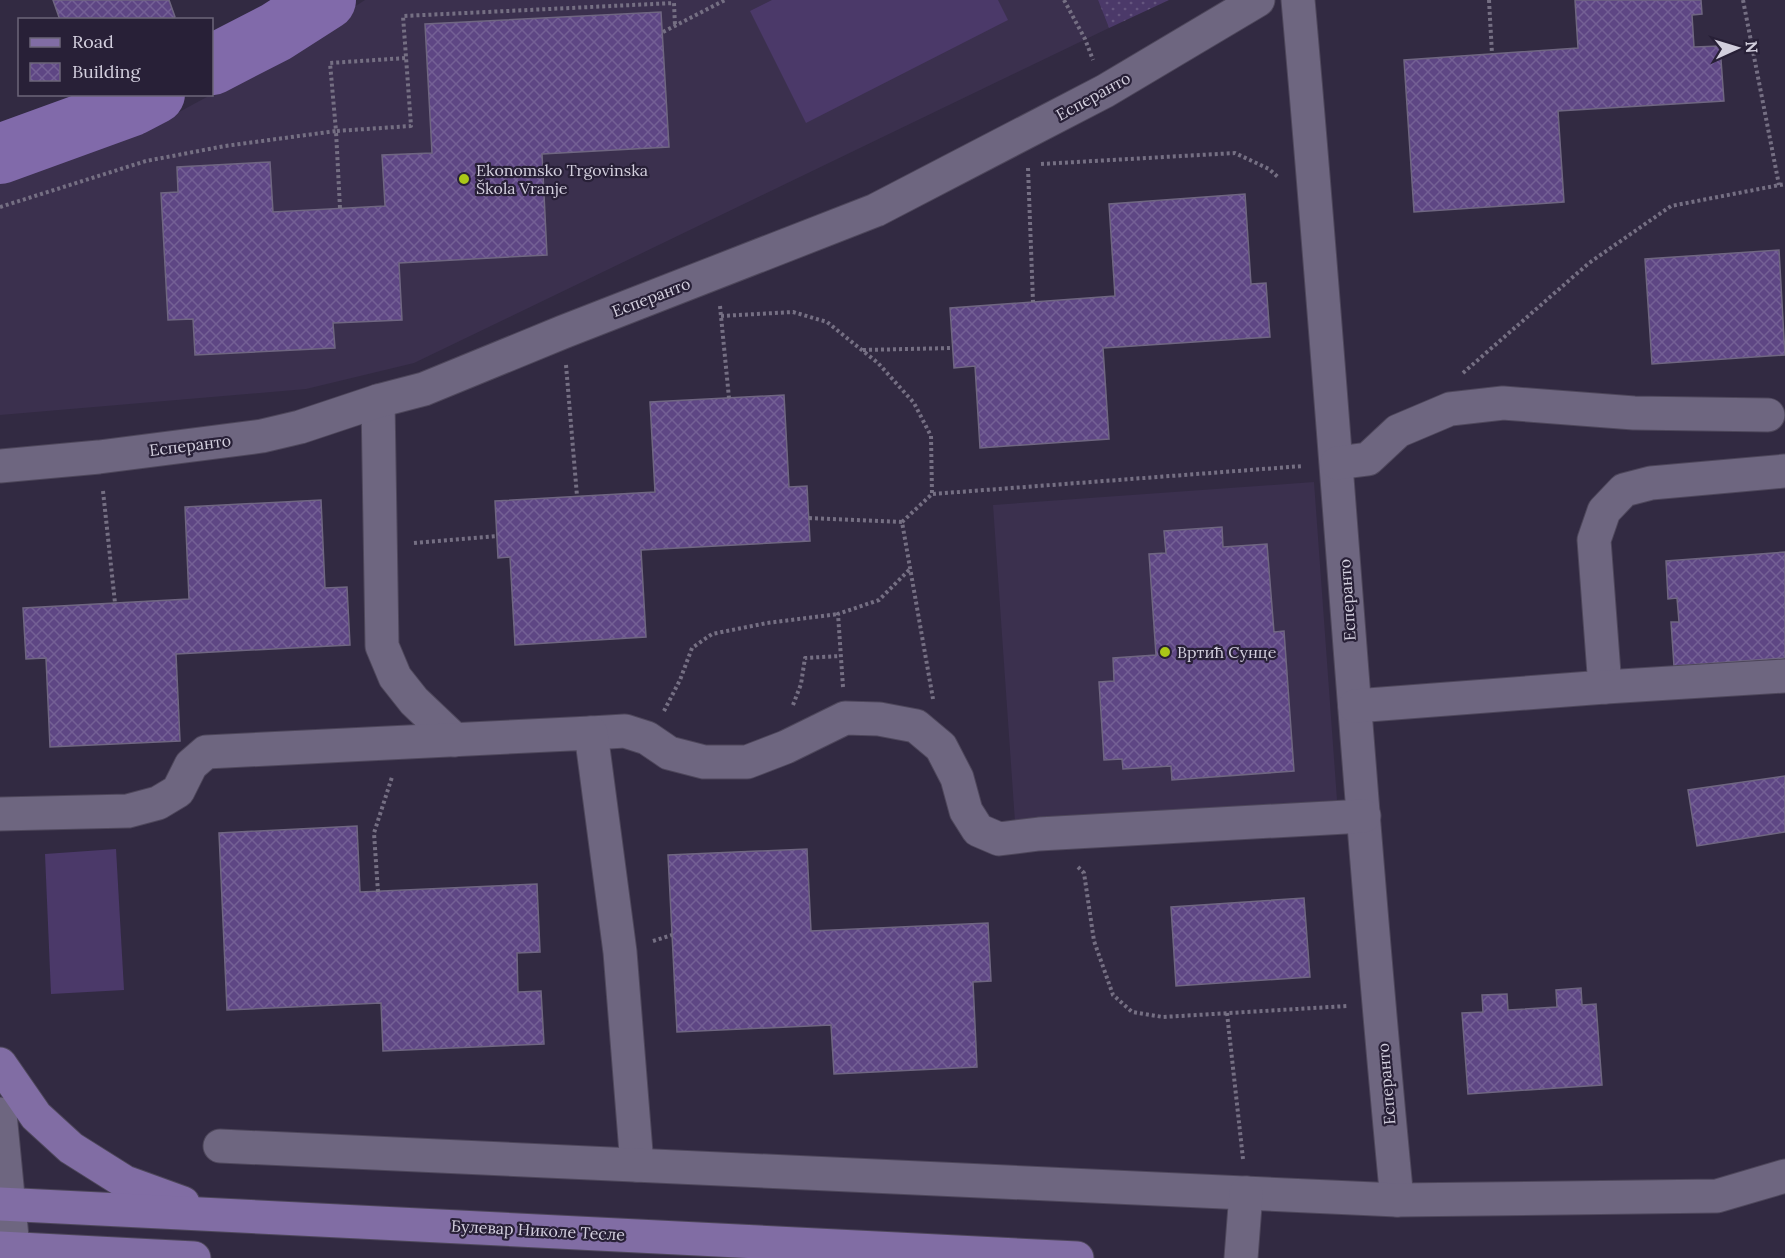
<svg xmlns="http://www.w3.org/2000/svg" width="1785" height="1258" viewBox="0 0 1785 1258" font-family="Lora,serif">
	<style>
		.built { fill: #3b304e }
		.grass { fill: url(#grass-dots) }
		.pitch { fill: #4b3969 }
		.lines { fill: none; stroke-linecap: round; stroke-linejoin: round }
		.river { stroke: #816aaa; stroke-width: 60 }
		.building { fill: url(#building-cross-hatch); stroke: #6f6681; stroke-width: 1.5 }
		.minor-casing { stroke: #4e475b; stroke-width: 35 }
		.major-casing { stroke: #4e475b; stroke-width: 35 }
		.path { stroke: #756f83; stroke-width: 4; stroke-dasharray: 3 3; stroke-linecap: butt }
		.minor { stroke: #6e6680; stroke-width: 33 }
		.major { stroke: #816da4; stroke-width: 33 }
		.poi-dot { fill: #aac718; stroke: #282037; stroke-width: 2 }
		.labels { text-anchor: middle; dominant-baseline: central; stroke-width: 4.5; stroke-linejoin: round; paint-order: stroke }
		.street-label { font-size: 16px; fill: #d3cfde; stroke: #282037 }
		.poi-label { font-size: 16px; fill: #d3cfde; stroke: #282037; text-anchor: start }
	</style>
	<defs>
		<pattern id="grass-dots" width="8" height="8" patternUnits="userSpaceOnUse" patternTransform="scale(1.5)"><rect width="8" height="8" fill="#4b3969"/><path d="M2 2h.1M6 6h.1" fill="none" stroke="#64557e" stroke-width="1.8" stroke-linecap="round"/></pattern>
		<pattern id="building-cross-hatch" width="8" height="8" patternUnits="userSpaceOnUse" patternTransform="scale(1.5)"><rect width="8" height="8" fill="#5e4684"/><path d="M0 0l8 8M0 8l8-8" fill="none" stroke="#746095"/></pattern>
	</defs>
	<rect width="100%" height="100%" fill="#322a42"/>
	<g class="built">
		<path d="M365 0H1098L1109 28 414 363 306 389 0 415V178L144 131 253 72Z"/>
		<path d="M1314 482 1337 800 1015 822 993 505Z"/>
	</g>
	<path class="grass" d="M1098 0H1169L1109 28Z"/>
	<g class="pitch">
		<path d="M772 0H998L1008 20 806 123 750 11Z"/>
		<path d="M116 849 124 990 51 994 45 854Z"/>
	</g>
	<g class="lines">
		<g class="river">
			<path d="M212 65 276 32 326 0"/>
			<path d="M0 154 132 106 155 94"/>
		</g>
	</g>
	<g class="building">
		<path d="M53 0H169L175 17 169 20H60Z"/>
		<path d="M1575 0H1701L1702 14 1692 15 1694 47 1720 46 1724 101 1558 111 1564 202 1414 212 1404 60 1578 48Z"/>
		<path d="M661 12 669 147 542 154 547 255 399 263 402 320 333 323 335 348 195 355 193 319 168 320 161 193 178 192 177 167 270 162 273 212 385 206 382 155 432 153 425 24Z"/>
		<path d="M1245 194 1251 284 1266 283 1270 337 1103 348 1109 439 980 448 975 366 954 368 950 308 1115 296 1109 204Z"/>
		<path d="M1779 250 1785 355 1652 364 1645 259Z"/>
		<path d="M784 395 789 487 807 486 810 541 641 550 646 637 515 645 510 557 498 558 495 501 655 492 650 402Z"/>
		<path d="M321 500 325 588 347 587 350 645 176 654 180 741 50 747 46 658 26 659 23 608 189 599 185 507Z"/>
		<path d="M1222 527 1223 547 1267 544 1274 632 1284 631 1294 771 1172 780 1171 766 1123 769 1122 759 1104 760 1099 682 1114 681 1113 658 1156 655 1149 554 1166 553 1164 531Z"/>
		<path d="M1785 552V658L1674 666 1671 622H1679L1677 598 1668 599 1666 561Z"/>
		<path d="M1785 776V832L1697 846 1688 790Z"/>
		<path d="M357 826 360 892 537 884 540 952 517 953 518 992 541 991 544 1044 383 1051 381 1003 227 1010 219 833Z"/>
		<path d="M807 849 811 931 988 923 991 981 973 982 977 1067 834 1074 831 1025 677 1032 668 855Z"/>
		<path d="M1304 898 1310 977 1176 986 1171 907Z"/>
		<path d="M1581 988 1582 1005 1596 1004 1602 1085 1468 1094 1462 1013 1483 1012 1482 995 1507 994 1508 1010 1557 1007 1556 990Z"/>
	</g>
	<g class="lines">
		<defs>
			<g id="minor">
				<path d="M1298 0C1334 400 1358 800 1397 1200"/>
				<path d="M378 401 382 646 395 677 414 701 455 740"/>
				<path d="M1337 463 1368 459 1398 431 1450 409 1503 403 1634 413 1768 415"/>
				<path d="M0 466 99 457 262 436 300 427 378 401 424 389 563 332 876 210 1105 91 1258 0"/>
				<path d="M1605 687 1594 540 1604 511 1624 490 1651 483 1785 471"/>
				<path d="M1355 706 1605 687 1785 676"/>
				<path d="M591 733 625 731 647 738 669 753 704 762H747L786 747 845 718 879 719 916 726 941 747 957 778 966 811 978 830 999 839 1039 834 1364 816"/>
				<path d="M0 814 128 811 158 803 178 791 191 765 206 752 591 733 620 952 637 1165"/>
				<path d="M0 1114 14 1258"/>
				<path d="M220 1146 1397 1200 1717 1196 1785 1176"/>
				<path d="M1241 1258 1246 1193"/>
			</g>
			<g id="major">
				<path d="M0 1064 36 1116 71 1148 125 1182 183 1203"/>
				<path d="M0 1204 1077 1258"/>
				<path d="M0 1248 194 1258"/>
			</g>
		</defs>
		<use href="#minor" class="minor-casing"/>
		<use href="#major" class="major-casing"/>
		<g class="path">
			<path d="M1064 0 1085 39 1093 60"/>
			<path d="M1489 0 1492 54"/>
			<path d="M1743 0 1779 185"/>
			<path d="M663 32 725 0"/>
			<path d="M1041 164 1235 153 1269 169 1278 177"/>
			<path d="M1028 168 1033 302"/>
			<path d="M0 207 146 161 225 146 336 131 330 63 406 58"/>
			<path d="M340 208 336 131 411 126 403 16 674 3 675 26"/>
			<path d="M720 306 729 398"/>
			<path d="M721 316 793 312 827 322 878 363 914 403 931 436 932 494"/>
			<path d="M863 350 952 348"/>
			<path d="M566 365 577 496"/>
			<path d="M1463 373 1589 263 1671 206 1785 184"/>
			<path d="M103 491 115 603"/>
			<path d="M809 518 902 522 933 699"/>
			<path d="M902 522 932 494 1303 466"/>
			<path d="M414 543 497 536"/>
			<path d="M843 687 838 614 879 600 910 569"/>
			<path d="M793 705 801 684 805 658 840 656"/>
			<path d="M664 711 680 680 692 648 712 634 767 623 838 614"/>
			<path d="M1078 867 1084 873 1094 941 1113 995 1132 1012 1163 1017 1347 1006"/>
			<path d="M378 892 374 833 392 777"/>
			<path d="M653 941 672 935"/>
			<path d="M1227 1013 1243 1159"/>
		</g>
		<use href="#minor" class="minor"/>
		<use href="#major" class="major"/>
	</g>
	<g class="poi-dot">
		<circle cx="464" cy="179" r="6"/>
		<circle cx="1165" cy="652" r="6"/>
	</g>
	<g class="labels">
		<g class="street-label">
			<text transform="translate(1093 96) rotate(-29)">Есперанто</text>
			<text transform="translate(651 297) rotate(-21)">Есперанто</text>
			<text transform="translate(190 445) rotate(-7)">Есперанто</text>
			<text transform="translate(1347 600) rotate(-94)">Есперанто</text>
			<text transform="translate(1386 1084) rotate(-95)">Есперанто</text>
			<text transform="translate(538 1230) rotate(3)">Булевар Николе Тесле</text>
		</g>
		<g class="poi-label">
			<text x="476" y="170">Ekonomsko Trgovinska<tspan x="476" dy="18">Škola Vranje</tspan></text>
			<text x="1177" y="652">Вртић Сунце</text>
		</g>
	</g>
	<rect x="18" y="18" width="195" height="78" fill="#282037" stroke="#6c667a" stroke-width="1.5"/>
	<rect x="30" y="38" width="30" height="9" fill="#816da4" stroke="#6c667a" stroke-width="1.5"/>
	<text x="72" y="48" font-size="18" fill="#d3cfde">Road</text>
	<rect x="30" y="63" width="30" height="18" fill="url(#building-cross-hatch)" stroke="#6c667a" stroke-width="1.5"/>
	<text x="72" y="78" font-size="18" fill="#d3cfde">Building</text>
	<g transform="translate(1737 48) rotate(86)" stroke="#282037" stroke-width="4.5" paint-order="stroke">
	<path d="M0-4.5L10 22L0 15L-10 22Z" fill="#d3cfde"/>
	<text y="-9" font-size="16" font-weight="bold" text-anchor="middle" fill="#d3cfde">N</text>
	</g>
</svg>
